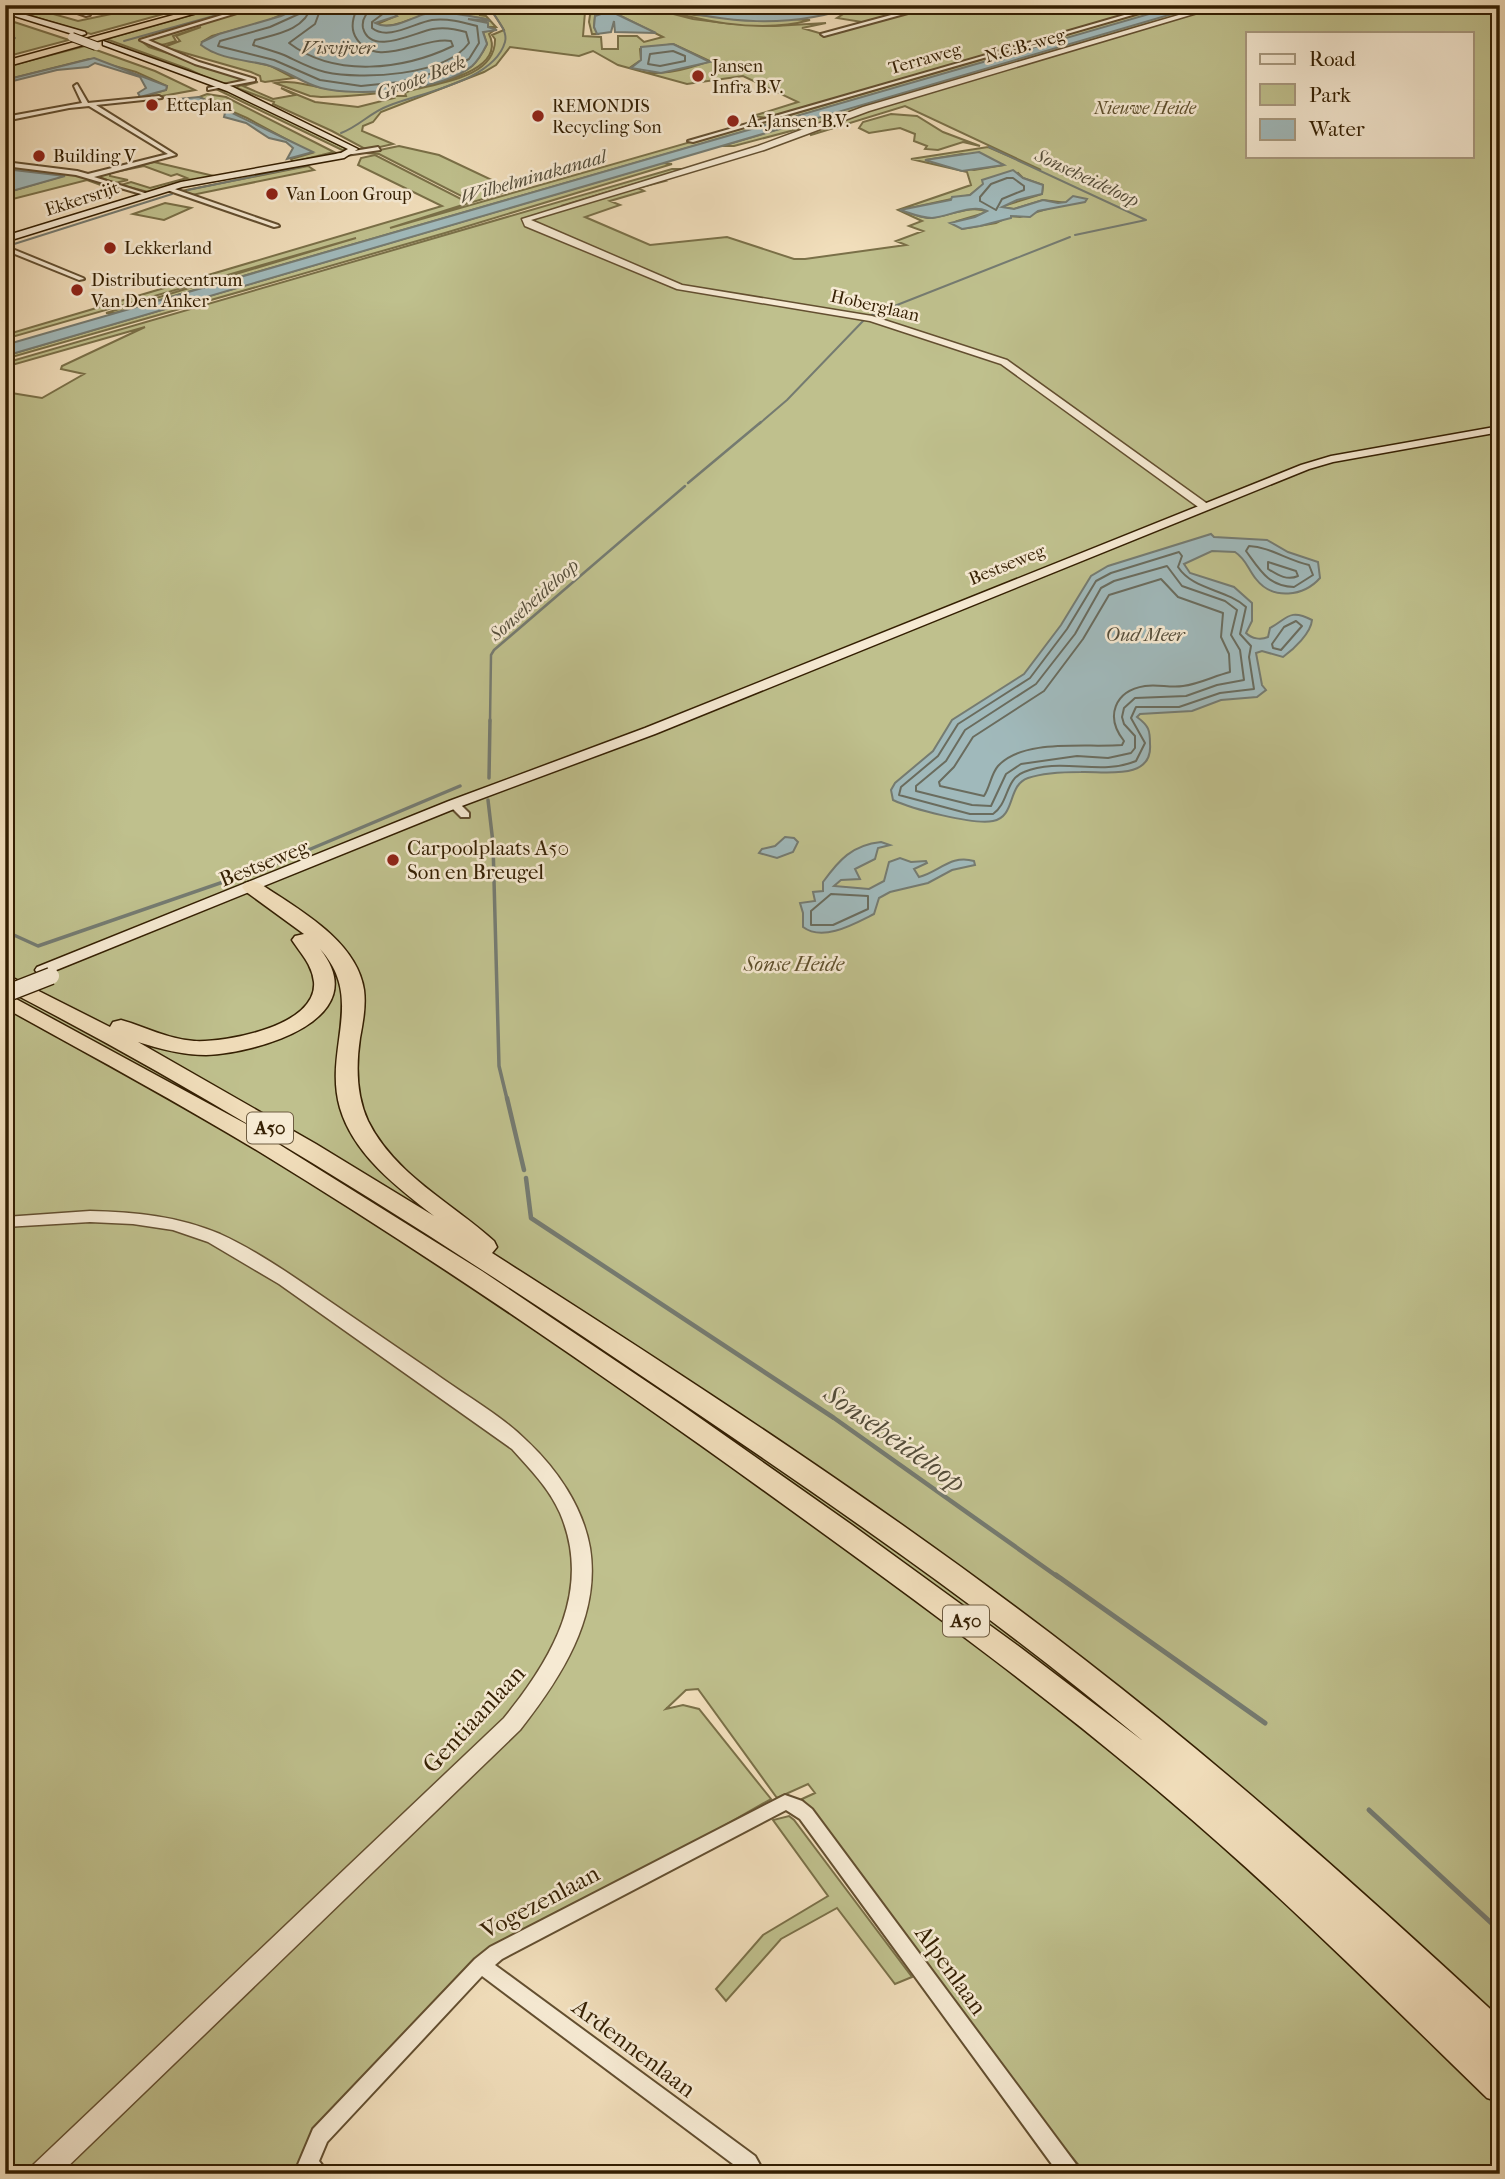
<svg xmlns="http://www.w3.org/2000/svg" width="1505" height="2179" viewBox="0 0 1505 2179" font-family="'IM FELL French Canon',serif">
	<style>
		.green { fill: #bfc08d; stroke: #7a7048; stroke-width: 2; fill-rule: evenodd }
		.water { fill: #a0b9bb; stroke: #757b71; stroke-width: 2 }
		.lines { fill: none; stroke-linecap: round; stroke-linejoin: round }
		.shore { stroke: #6a6c5e; stroke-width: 2 }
		.stream-far4 { stroke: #757b71; stroke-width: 2 }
		.stream-far3 { stroke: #757b71; stroke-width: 2.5 }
		.stream-far2 { stroke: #757b71; stroke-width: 3.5 }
		.stream-far1 { stroke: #757b71; stroke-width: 4.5 }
		.stream { stroke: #757b71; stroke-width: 5 }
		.minor-casing { stroke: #634f30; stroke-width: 4 }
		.tertiary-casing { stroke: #634f30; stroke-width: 3 }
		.secondary-casing { stroke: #341f02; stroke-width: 3 }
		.motorway-casing { stroke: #341f02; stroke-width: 3 }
		.minor { fill: #f6ead3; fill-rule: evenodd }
		.tertiary { fill: #f6ead3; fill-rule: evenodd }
		.secondary { fill: #f6ead3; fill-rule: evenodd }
		.motorway { fill: #f1debb; fill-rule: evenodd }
		.secondary-bridge-far1-casing { stroke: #341f02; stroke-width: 10; stroke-linecap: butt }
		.secondary-bridge-casing { stroke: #341f02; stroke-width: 19; stroke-linecap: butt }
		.secondary-bridge-far1 { stroke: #f6ead3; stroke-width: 8 }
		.secondary-bridge { stroke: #f6ead3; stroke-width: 16 }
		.poi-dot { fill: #8f2418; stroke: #f6ead3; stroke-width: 2.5 }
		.labels { text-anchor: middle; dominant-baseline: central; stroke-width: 5; stroke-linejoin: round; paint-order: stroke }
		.far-street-label { font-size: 18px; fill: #341f02; stroke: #f6ead3 }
		.far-poi-label { font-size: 18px; fill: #341f02; stroke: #f6ead3; text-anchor: start }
		.far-park-label { font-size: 18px; font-style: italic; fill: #5e4f2c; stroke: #f6ead3 }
		.far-water-label { font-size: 19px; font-style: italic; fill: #544d3a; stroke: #f6ead3 }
		.shield { fill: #f6ead3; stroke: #6e5c41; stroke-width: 2 }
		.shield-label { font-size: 19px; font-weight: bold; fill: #341f02 }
		.poi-label { font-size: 21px; fill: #341f02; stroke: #f6ead3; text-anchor: start }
		.street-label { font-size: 21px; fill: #341f02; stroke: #f6ead3 }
		.park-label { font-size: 21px; font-style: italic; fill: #5e4f2c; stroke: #f6ead3 }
		.near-street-label { font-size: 24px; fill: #341f02; stroke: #f6ead3 }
		.near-water-label { font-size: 28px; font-style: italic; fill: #544d3a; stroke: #f6ead3 }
	</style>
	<rect width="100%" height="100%" fill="#f1debb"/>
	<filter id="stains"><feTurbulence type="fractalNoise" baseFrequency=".00286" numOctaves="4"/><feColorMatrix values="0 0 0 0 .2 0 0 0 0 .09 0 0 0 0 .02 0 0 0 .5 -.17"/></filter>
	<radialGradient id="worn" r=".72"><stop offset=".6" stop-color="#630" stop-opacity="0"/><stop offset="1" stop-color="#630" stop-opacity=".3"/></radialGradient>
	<g class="green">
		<path d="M5 5H43L32 8 78 21 111 14 96 9 103 7 120 11 141 5H196L91 34 5 8Z"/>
		<path d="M227 5H259L140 40 149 47 249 79 247 81 222 85 188 69 106 39Z"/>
		<path d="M264 5H294L290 8 304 5 267 21 212 36 202 42 211 51 271 66 294 78 265 82 261 81 260 76 251 72 164 47 180 41 176 36 201 27 173 36 176 41C166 44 155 49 147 39Z"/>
		<path d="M390 5 412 8 419 5H488L486 12 481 13 486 15H479L486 16 496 27H477L478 22 467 20 486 19C468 17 446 11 429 14 412 17 396 29 375 25L396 16 391 11 393 9 387 7Z"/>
		<path d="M495 5H638L693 19 732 24 774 26 826 23 802 28 826 35 939 5H1500V2174H1086L1045 2125 802 1799 815 1793 808 1784 777 1798 698 1689 686 1690 666 1709 683 1705 699 1709 771 1799 685 1848 503 1945 295 2174H5V392L42 398 84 374 61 369 62 366 145 327 5 367V363L672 169H685L561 206 660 179 665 181 638 188 644 191 610 201 620 205 585 217 650 245 727 237 794 259H805L906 245 896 241 923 231 909 226 922 221 898 210 971 185 967 172 911 159 988 147 1041 170 905 106 811 135 810 132 821 123 734 146H722L829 114 881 92 115 313H106L356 238 5 339V335L442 206 358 165 361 158 375 155 469 203 390 228 876 89 767 118 753 116 798 102 743 76 687 84 618 65 593 51 579 56 510 47 496 65 484 72 381 112 373 122 363 126 362 131 393 144 367 150 332 131 273 104 274 102 237 88 238 86 258 82 243 86 273 99 295 95 281 88 315 102 358 107 394 98 392 96H406L405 93 409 91C438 83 496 78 495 39L492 35 504 30 492 11ZM609 6 612 8 595 11 590 15 589 22 592 34H598L594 27 595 16 609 10 663 37 644 42 637 36H618V49H602L601 37 583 36 585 12ZM1248 33H1472V156H1248ZM673 44 710 61C687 69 654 80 631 67L641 60 640 49ZM962 154 1004 165 974 170 926 160ZM1018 173 1023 178 1043 185 1042 194 1000 207 1014 209 1043 200 1067 203 1020 217 1010 216 996 223 962 229 957 221 988 212C970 203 947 218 928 218 919 217 910 213 901 210L970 195 984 184Z"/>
		<path d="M643 5 694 15 810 20C757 35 695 19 643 5Z"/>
		<path d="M861 5H933L868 23 837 18 845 13 834 14Z"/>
		<path d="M5 19 69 40 5 57Z"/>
		<path d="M496 29 489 34C516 88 349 97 321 97L310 96 275 83C297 79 313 88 336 90 369 94 446 88 472 66 478 60 483 52 487 44L483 32Z"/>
		<path d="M85 46 155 71 195 90 146 99 145 96 166 90 167 86 136 72 89 59 5 80V67Z"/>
		<path d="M223 88 349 150H342L216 89Z"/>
		<path d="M207 94 226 97 334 152 293 162 291 159 312 153 247 118 199 97Z"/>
		<path d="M891 114 917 116 943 132 980 146 963 142 938 150 925 149 927 146 914 141 915 134 900 128 869 133 859 128 863 122Z"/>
		<path d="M399 146 439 155 513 190 473 202 379 154 365 153Z"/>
		<path d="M154 162 214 176 148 192 121 185 131 182 150 188 187 178 177 174 171 176 144 166 110 173V176L128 180 115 183 99 177 103 174Z"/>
		<path d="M662 163 672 164 445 233 5 359V356Z"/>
		<path d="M5 165 84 176 115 187 109 188 87 180 5 201V193L63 176 5 169Z"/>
		<path d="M308 166 314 170 192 195 181 191Z"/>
		<path d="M165 203 191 208 164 220 133 214Z"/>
		<path d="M789 1816 794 1820 912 1977 895 1984 837 1908 781 1939 726 2001 716 1989 763 1935 828 1896 773 1820Z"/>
	</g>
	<g class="water">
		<path d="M304 5 391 6V11L397 16 375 23C391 32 412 17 425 14 443 10 468 16 486 19L490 21 468 19 488 23V27L497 30 483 32 487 44C483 52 479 60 472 66 441 91 358 97 321 88 302 83 286 70 267 65 246 60 219 59 201 45L202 42 219 34 281 16Z"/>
		<path d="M655 5H858C790 30 724 23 655 5Z"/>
		<path d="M1180 5H1203L5 356V345Z"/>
		<path d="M610 11 656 33 615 32 614 21 611 32 597 34 594 27 595 16Z"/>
		<path d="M673 44 710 62 661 73 631 68 641 60V47Z"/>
		<path d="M94 58 167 86 166 90 140 97 138 93 146 88 140 77 95 63 88 67 57 70 5 83V80Z"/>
		<path d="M199 97 313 152 287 159 293 148 286 142 269 138 246 123 224 117 225 113 208 105 168 100Z"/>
		<path d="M979 152 1004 165 962 171 925 160Z"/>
		<path d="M5 169 65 176 5 193Z"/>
		<path d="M1013 170 1023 178 1043 185 1042 194 1017 200 1002 207 1014 209 1043 200 1058 203 1066 202 1073 196 1087 199 1085 202 1038 211 1030 217 1011 216V218L980 226 962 229 950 223 975 217 987 211C971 204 950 216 932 218 921 218 910 213 900 210L951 200 952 197 970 195 983 184 982 180Z"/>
		<path d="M1211 534 1214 537 1267 540 1288 552 1318 562 1320 578C1304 596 1273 601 1256 579 1248 569 1246 559 1235 552L1212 551 1184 564 1190 573 1234 587 1252 603V621L1246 633C1252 639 1261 640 1268 637L1270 628C1287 619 1289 608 1312 620 1311 633 1294 649 1283 657L1262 651 1256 653 1262 685 1266 690 1257 697 1221 700 1192 711 1140 714 1137 717C1149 726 1150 730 1150 744 1153 781 1104 771 1081 772 1065 772 1043 773 1028 778 1007 785 1016 817 993 821 973 825 912 809 893 800L891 790 895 783 933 751 952 720 1024 674 1061 625 1091 576 1108 566Z"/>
		<path d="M785 837 794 838 798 842 793 852 777 858 759 853 762 849 775 846Z"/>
		<path d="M881 842 890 845 878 848 875 859 855 869 860 879 841 880 834 886 869 889 884 881 889 862 900 858 911 862 926 861 927 863 914 869 919 877C939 872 951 854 974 861L975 865 952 870 928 883 890 892 879 898 874 914C854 924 823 942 803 927V913L800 903 815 901 813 892 823 891V882C839 860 852 845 881 842Z"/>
	</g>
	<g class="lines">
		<g class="shore">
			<path d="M303 5 301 13 270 27 220 41 218 46 274 60 320 80 361 86 400 82 452 68 469 59 479 43 477 26C462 22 447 18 432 20 414 23 388 41 372 28V22L384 13 385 5"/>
			<path d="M312 5C305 30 277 34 255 40L253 45C263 48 274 51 284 55 297 61 311 69 325 72 362 80 445 76 469 43L466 32C456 29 444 27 433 29 415 32 371 57 363 28 361 17 369 11 376 5"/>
			<path d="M322 5 315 24 289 43C335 78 403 70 453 46L451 41C422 36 374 72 355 36 350 26 354 14 359 5"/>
			<path d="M684 5C735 16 784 17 835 5"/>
			<path d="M673 51 685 56V61L660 66 648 64 650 54Z"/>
			<path d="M1007 178H1013L1024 186V190L1002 199 996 210 980 201V197L991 184Z"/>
			<path d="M1249 546C1270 547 1287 560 1309 565L1313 575 1294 587C1268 586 1260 570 1246 551Z"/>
			<path d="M1179 552 1182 556 1178 567C1193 590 1226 589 1246 607L1240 634 1251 646 1249 657 1254 689 1220 693 1179 707H1136L1131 718 1145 743 1136 761C1101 776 1060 757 1024 772 1005 779 1009 803 993 814H970L899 795 901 787 938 756 958 724 1030 678 1067 629 1096 581 1111 573Z"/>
			<path d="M1268 562 1296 571 1298 576C1287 581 1278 575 1268 569Z"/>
			<path d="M1167 566 1182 586 1225 601 1237 610 1231 635 1240 650 1244 680 1217 685 1186 696 1135 698 1124 708 1122 717 1124 724 1135 736V748L1131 753 1108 758 1077 756 1021 764 1006 774 991 806 972 805 916 791V786L946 761 965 730 1036 684 1075 634 1101 588 1114 581Z"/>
			<path d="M1161 579 1178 597 1223 613 1221 637 1229 654 1230 672C1214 676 1199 684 1183 686 1170 688 1158 684 1145 686 1114 691 1105 717 1124 741L1122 745C1087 748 1023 738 998 766 991 774 990 787 984 796L940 786 939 782 954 767 973 737 1044 691 1083 639 1109 595Z"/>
			<path d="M1296 621 1302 626 1281 650 1273 648 1272 644 1284 627Z"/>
			<path d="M831 894 868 896V909L833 925H811V911Z"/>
		</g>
		<g class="stream-far4">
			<path d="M5 31 15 38 5 43"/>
			<path d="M124 41 253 5"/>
			<path d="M341 133C358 127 371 112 388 106 420 93 494 81 505 42 508 32 498 21 493 13L496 5"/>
			<path d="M989 147 1146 220 1075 235"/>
			<path d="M188 190 304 166"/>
			<path d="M11 245 172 194"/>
			<path d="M869 316 1070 237"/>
			<path d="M759 424 787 400 864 320"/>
		</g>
		<g class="stream-far3">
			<path d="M688 483 761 422"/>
			<path d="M490 722 491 655 494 650 685 486"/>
		</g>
		<g class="stream-far2">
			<path d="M489 778 490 720"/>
			<path d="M488 800 493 843 499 1066 507 1099"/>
			<path d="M5 931 38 946 275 864 460 786"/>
		</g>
		<g class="stream-far1">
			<path d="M507 1098 524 1170"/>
			<path d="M526 1178 531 1218 834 1418 1058 1577"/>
		</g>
		<g class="stream">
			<path d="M1056 1575 1265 1723"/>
			<path d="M1369 1810 1500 1931"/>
		</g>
		<defs>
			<g id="minor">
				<path d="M55 5H63L90 15 86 16Z"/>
				<path d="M76 5H110L90 9Z"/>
				<path d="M255 5H263L148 40 199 62 255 79V81L208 90V88L247 80 195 64 140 40Z"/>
				<path d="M928 5H937L824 36 821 34Z"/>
				<path d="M1159 5H1167L693 142 688 141Z"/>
				<path d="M77 84 88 103 159 96 162 98 96 105 176 155 94 177 148 194V196L76 175 5 166V162L77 171 88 174 168 154 89 106 69 108 5 121V117L82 103 74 86Z"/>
				<path d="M378 147 380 150 339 156 336 154Z"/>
				<path d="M169 187 278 225 279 226 274 227 167 190Z"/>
				<path d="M5 246 83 278 84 279 79 280 5 250Z"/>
				<path d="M454 801 458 802 469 813V817H461L450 806V802Z"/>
				<path d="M785 1795 802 1801 812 1809 1078 2167 1081 2174H1059L800 1819 786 1810 502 1959 495 1965 755 2156 765 2174H744L741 2170 482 1976 327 2142 319 2161 329 2174H294L313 2129 475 1959 490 1947Z"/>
			</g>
			<g id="tertiary">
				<path d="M1213 5H1224L869 111 764 150 531 220 682 285 872 316 1007 360 1209 505V509H1201L1001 364 870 321 677 289 525 226 522 219 758 146 863 107Z"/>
				<path d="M90 1211C135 1212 178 1216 220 1234 255 1250 287 1272 319 1294 357 1320 395 1346 433 1372 463 1394 501 1415 527 1441 557 1469 583 1507 590 1548 601 1617 560 1679 520 1730L60 2174H29L33 2165 504 1718C552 1659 593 1590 560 1513 549 1488 530 1469 512 1449L279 1284 208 1242 173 1230 133 1224 90 1222 5 1227V1217Z"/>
			</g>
			<g id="secondary">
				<path d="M5 9 85 32 86 34 79 36 5 13Z"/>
				<path d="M103 41 233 87 358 149 344 158 182 187 5 242V236L181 182 341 153 348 149 227 91 103 45Z"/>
				<path d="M1500 426V432L1333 462 1309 469 655 734 459 807 49 973H37L35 970 37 967 449 801 645 728 1301 465 1331 456Z"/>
			</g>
			<g id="motorway">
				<path d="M210 5H225L5 67V61Z"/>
				<path d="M252 881 259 883C296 908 357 940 364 990 366 1006 363 1022 360 1038 356 1065 356 1095 368 1121 394 1174 452 1203 494 1241L497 1247 492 1253C694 1382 896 1513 1085 1660 1230 1772 1366 1894 1500 2018V2057L1490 2053 1500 2062V2102L1487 2098C1383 1997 1280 1894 1169 1800 1054 1702 932 1612 809 1523 631 1394 451 1269 263 1154 179 1103 92 1056 5 1008V993L248 1125 482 1271 680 1404 852 1525 1021 1648 1143 1741C990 1613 826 1500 661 1389 449 1245 233 1107 5 989V974L110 1027 113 1022 121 1020C146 1027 167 1039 194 1041 225 1043 318 1026 314 982 312 964 301 954 292 940L295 936 304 934 245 891 242 887 245 883ZM320 949C366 999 323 1049 340 1108 354 1155 397 1187 434 1216L316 1144 138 1042C160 1049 183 1055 206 1055 258 1053 376 1019 320 949Z"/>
			</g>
		</defs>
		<use href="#minor" class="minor-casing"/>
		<use href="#tertiary" class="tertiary-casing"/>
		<use href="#secondary" class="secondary-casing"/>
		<use href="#motorway" class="motorway-casing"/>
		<use href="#minor" class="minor"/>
		<use href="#tertiary" class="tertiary"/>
		<use href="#secondary" class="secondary"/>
		<use href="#motorway" class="motorway"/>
		<defs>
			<path id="secondary-bridge-far1" d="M72 37 96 46"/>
			<path id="secondary-bridge" d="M5 994 51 976"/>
		</defs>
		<use href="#secondary-bridge-far1" class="secondary-bridge-far1-casing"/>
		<use href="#secondary-bridge" class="secondary-bridge-casing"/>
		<use href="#secondary-bridge-far1" class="secondary-bridge-far1"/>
		<use href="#secondary-bridge" class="secondary-bridge"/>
	</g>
	<g class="poi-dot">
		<circle cx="698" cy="76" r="7"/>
		<circle cx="152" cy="105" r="7"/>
		<circle cx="538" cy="116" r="7"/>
		<circle cx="733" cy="121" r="7"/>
		<circle cx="39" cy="156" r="7"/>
		<circle cx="272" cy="194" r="7"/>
		<circle cx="110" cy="248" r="7"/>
		<circle cx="77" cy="290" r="7"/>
		<circle cx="393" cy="860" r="7"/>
	</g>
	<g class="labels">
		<g class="far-street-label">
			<text transform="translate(1025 46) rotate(-16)">N.C.B.-weg</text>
			<text transform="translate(925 59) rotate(-16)">Terraweg</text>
			<text transform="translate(82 199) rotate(-18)">Ekkersrijt</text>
			<text transform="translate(875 306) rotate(13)">Hoberglaan</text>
			<text transform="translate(1007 565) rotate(-22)">Bestseweg</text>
		</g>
		<g class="far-poi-label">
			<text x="712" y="66">Jansen<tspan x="712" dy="21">Infra B.V.</tspan></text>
			<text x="166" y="105">Etteplan</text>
			<text x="552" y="106">REMONDIS<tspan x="552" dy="21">Recycling Son</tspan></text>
			<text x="747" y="121">A. Jansen B.V.</text>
			<text x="53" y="156">Building V</text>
			<text x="286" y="194">Van Loon Group</text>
			<text x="124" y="248">Lekkerland</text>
			<text x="91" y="280">Distributiecentrum<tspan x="91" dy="21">Van Den Anker</tspan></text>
		</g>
		<g class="far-park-label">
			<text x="1145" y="108">Nieuwe Heide</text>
		</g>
		<g class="far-water-label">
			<text x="338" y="48">Visvijver</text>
			<text transform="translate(421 78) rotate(-21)">Groote Beek</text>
			<text transform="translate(533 177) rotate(-16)">Wilhelminakanaal</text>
			<text transform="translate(1087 178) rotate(25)">Sonseheideloop</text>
			<text transform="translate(534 600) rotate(-42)">Sonseheideloop</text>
			<text x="1145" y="635">Oud Meer</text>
		</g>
		<g class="shield">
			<rect x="247" y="1112.5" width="46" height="31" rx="5"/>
			<rect x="943" y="1605.5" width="46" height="31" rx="5"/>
		</g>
		<g class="shield-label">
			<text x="270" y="1128">A50</text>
			<text x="966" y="1621">A50</text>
		</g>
		<g class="poi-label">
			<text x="407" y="848">Carpoolplaats A50<tspan x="407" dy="24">Son en Breugel</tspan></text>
		</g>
		<g class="street-label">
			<text transform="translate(264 863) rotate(-22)">Bestseweg</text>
		</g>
		<g class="park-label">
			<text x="794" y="964">Sonse Heide</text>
		</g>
		<g class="near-street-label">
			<text transform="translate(474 1719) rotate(-47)">Gentiaanlaan</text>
			<text transform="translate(540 1902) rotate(-28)">Vogezenlaan</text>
			<text transform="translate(951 1970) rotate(54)">Alpenlaan</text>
			<text transform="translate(634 2048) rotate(37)">Ardennenlaan</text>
		</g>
		<g class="near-water-label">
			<text transform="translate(895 1438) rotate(35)">Sonseheideloop</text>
		</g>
	</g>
	<rect width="1505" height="2179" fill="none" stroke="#f1debb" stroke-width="28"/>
	<rect x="7" y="7" width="1491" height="2165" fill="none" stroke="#341f02" stroke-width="3.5"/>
	<rect x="14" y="14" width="1477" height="2151" fill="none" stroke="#341f02" stroke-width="2"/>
	<rect x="1246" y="32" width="228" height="126" fill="#f6ead3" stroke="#a8997f" stroke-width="2"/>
	<rect x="1260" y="54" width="35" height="10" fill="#f6ead3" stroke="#a8997f" stroke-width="2"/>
	<text x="1309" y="66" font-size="21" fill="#341f02">Road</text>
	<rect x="1260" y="84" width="35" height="21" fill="#bfc08d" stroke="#a8997f" stroke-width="2"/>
	<text x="1309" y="102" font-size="21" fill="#341f02">Park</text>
	<rect x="1260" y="119" width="35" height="21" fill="#a0b9bb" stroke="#a8997f" stroke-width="2"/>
	<text x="1309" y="136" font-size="21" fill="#341f02">Water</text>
	<rect width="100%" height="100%" filter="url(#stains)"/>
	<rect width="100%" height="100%" fill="url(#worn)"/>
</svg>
